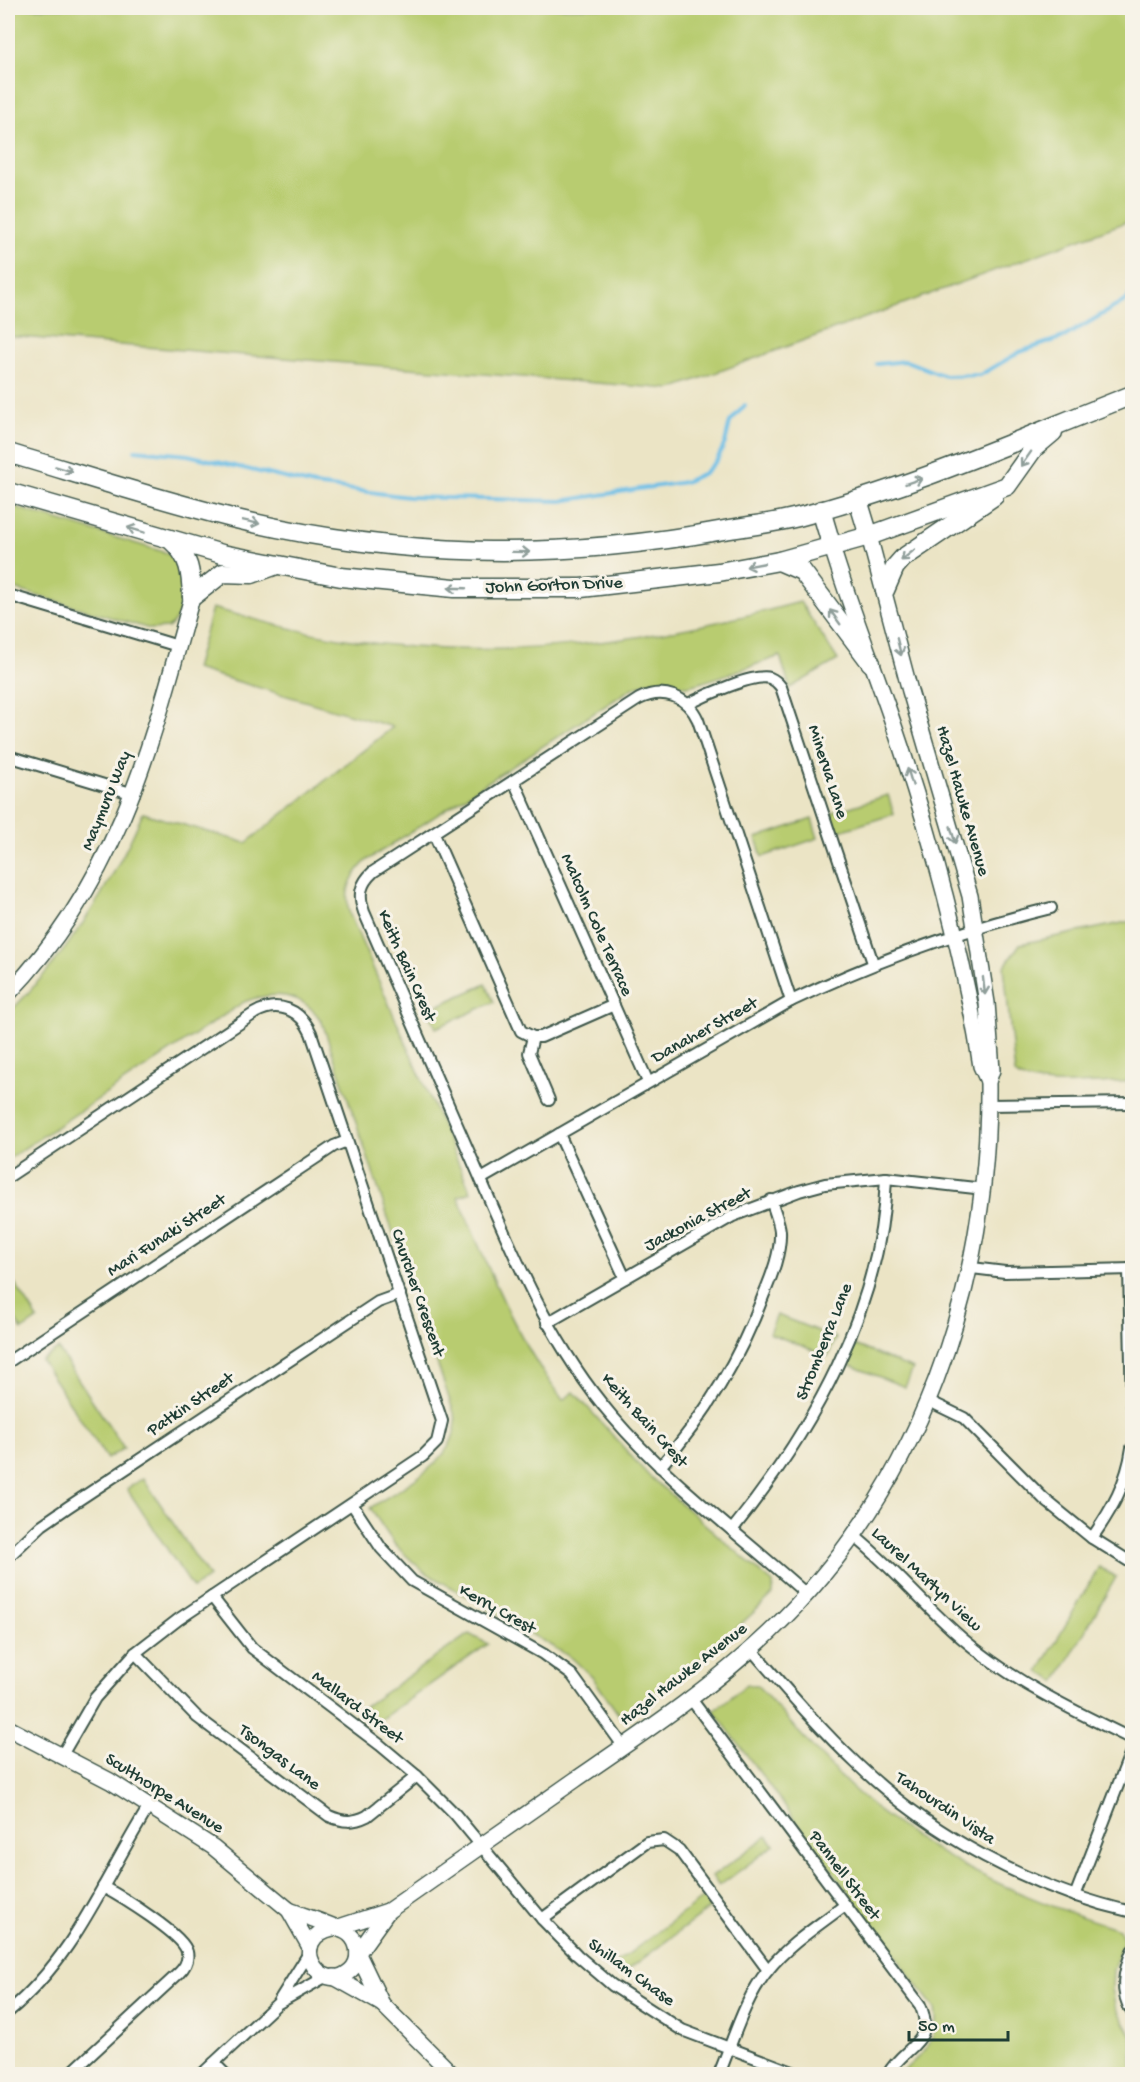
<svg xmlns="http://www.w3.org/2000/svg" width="1140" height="2082" viewBox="0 0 1140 2082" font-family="'Gochi Hand',sans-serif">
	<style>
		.green { fill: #b8cc6f; stroke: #6c8452; stroke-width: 1.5 }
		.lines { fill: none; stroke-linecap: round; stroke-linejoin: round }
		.stream { stroke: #69bde6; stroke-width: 4 }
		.street-casing { stroke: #3e564a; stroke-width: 14 }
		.secondary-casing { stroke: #3e564a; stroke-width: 18 }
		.primary-casing { stroke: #3e564a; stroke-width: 21 }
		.street { stroke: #fff; stroke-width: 10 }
		.secondary { stroke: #fff; stroke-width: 15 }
		.primary { stroke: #fff; stroke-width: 18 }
		.oneway { stroke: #8f9e9a }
		.labels { text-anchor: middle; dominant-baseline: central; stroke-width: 6; stroke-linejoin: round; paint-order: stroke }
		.street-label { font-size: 18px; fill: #1f3d34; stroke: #f7f3e8 }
	</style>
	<rect width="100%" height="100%" fill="#f7f3e8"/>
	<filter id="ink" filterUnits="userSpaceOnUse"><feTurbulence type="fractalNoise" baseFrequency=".0167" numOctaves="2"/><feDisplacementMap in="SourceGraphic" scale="12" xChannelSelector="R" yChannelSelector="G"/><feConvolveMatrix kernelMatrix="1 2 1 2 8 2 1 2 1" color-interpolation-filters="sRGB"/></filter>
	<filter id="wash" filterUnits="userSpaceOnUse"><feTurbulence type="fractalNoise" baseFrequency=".008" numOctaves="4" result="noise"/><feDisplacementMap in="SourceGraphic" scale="24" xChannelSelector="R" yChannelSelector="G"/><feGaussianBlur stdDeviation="1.35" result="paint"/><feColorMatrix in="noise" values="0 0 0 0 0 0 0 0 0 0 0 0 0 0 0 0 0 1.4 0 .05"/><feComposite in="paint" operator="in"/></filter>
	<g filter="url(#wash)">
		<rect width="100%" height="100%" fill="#ebe4c5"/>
		<g class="green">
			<path d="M8 8H1132V220L671 389 8 336Z"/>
			<path d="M8 505 167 553C188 568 189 612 168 628L150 629 8 587Z"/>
			<path d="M800 602 838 660 790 688 780 656C766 661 693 687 685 686 658 682 660 676 631 689L366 861C350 877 343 892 350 915L471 1192 458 1197C488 1267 516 1340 563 1400L574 1392 648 1475 773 1583V1594C727 1639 679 1678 627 1715H619L593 1678 572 1658 423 1571 395 1545 370 1508C402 1486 456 1464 456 1419L322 1022C303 992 275 990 244 1002L8 1159V1014C67 955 110 889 143 813L246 843 393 727 195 669 212 608C256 620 300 632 345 639 498 664 652 642 800 602Z"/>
			<path d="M888 795 894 814 837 832 831 813Z"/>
			<path d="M812 819 818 838 762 857 756 838Z"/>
			<path d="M1132 921V1081C1106 1082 1034 1091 1015 1074L1004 967 1020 944Z"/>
			<path d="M486 984 494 1002 436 1028 428 1010Z"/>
			<path d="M8 1273 38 1319 22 1330 8 1309Z"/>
			<path d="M777 1315 836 1338 828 1356 769 1333Z"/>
			<path d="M854 1345 913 1369 905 1387 847 1364Z"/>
			<path d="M58 1349 124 1448 107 1459 41 1360Z"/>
			<path d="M143 1478 209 1577 193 1588 127 1489Z"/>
			<path d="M1099 1567 1116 1577 1056 1682 1039 1671Z"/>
			<path d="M469 1634 488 1644 378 1721 361 1709Z"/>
			<path d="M746 1685H757C787 1719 817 1754 850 1786 927 1857 1020 1898 1119 1929L1124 1940 1113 1970 1112 1988 1115 2006 1132 2036V2074H912L904 2070C925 2052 940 2038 935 2009L714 1711Z"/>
			<path d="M767 1836 774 1845 719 1886 712 1877Z"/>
			<path d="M703 1898 710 1908 625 1972 615 1964Z"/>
		</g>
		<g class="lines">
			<g class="stream">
				<path d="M877 364 906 361 945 376 980 375 1020 352 1064 337 1128 299 1132 289"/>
				<path d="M135 450 188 455 314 485 409 497 561 501 685 482 704 473 717 460 725 443 730 422 745 405"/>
			</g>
		</g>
	</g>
	<g filter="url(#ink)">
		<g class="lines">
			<defs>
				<g id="street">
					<path d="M8 595 178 646"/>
					<path d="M688 704C704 696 754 673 770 678 775 680 778 683 781 687L873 963"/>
					<path d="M8 756 134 794"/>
					<path d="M514 781 648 1082"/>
					<path d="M434 834 521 1031 533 1037H541L614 1005"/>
					<path d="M791 1001 698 720C687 696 663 687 639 699L373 872C360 884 358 895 364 912 401 996 438 1081 475 1166 513 1253 549 1343 612 1416 669 1483 741 1535 806 1594"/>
					<path d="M533 1037 529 1053 549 1100"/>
					<path d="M989 1105 1132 1103"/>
					<path d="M559 1134 625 1278"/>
					<path d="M8 1177 255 1013C278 1000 300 1009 311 1033L442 1421 437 1442 423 1456 179 1619 135 1653 95 1698 62 1755"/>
					<path d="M481 1179 791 1001C875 961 960 930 1051 908"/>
					<path d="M972 1268 1005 1272 1132 1269"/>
					<path d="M1129 1269 1132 1409"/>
					<path d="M547 1323 733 1216 799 1191 825 1184 886 1178 984 1189"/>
					<path d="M8 1362 334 1146 347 1141"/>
					<path d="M929 1401 964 1418 1044 1499 1092 1538 1132 1563"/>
					<path d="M660 1467C706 1415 740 1358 764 1294 772 1275 781 1252 780 1231 779 1221 774 1210 771 1200"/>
					<path d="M352 1504 381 1548 412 1581 543 1654 572 1675 624 1747"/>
					<path d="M732 1530C812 1431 882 1308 886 1178"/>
					<path d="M853 1535C892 1566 924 1606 963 1639 1012 1681 1074 1711 1132 1739"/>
					<path d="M1092 1538C1112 1509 1127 1483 1132 1448"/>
					<path d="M8 1557 42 1525 68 1507 378 1302 400 1294"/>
					<path d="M212 1597 252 1648 380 1745 417 1776 455 1814 542 1919 577 1955 612 1985 682 2030 798 2074"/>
					<path d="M751 1649C785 1688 819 1728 857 1764 933 1837 1030 1888 1132 1912"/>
					<path d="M135 1653 197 1717 329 1816C343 1822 353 1823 367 1816L417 1776"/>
					<path d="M691 1699 920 2005C937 2043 903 2046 888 2074"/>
					<path d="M1075 1896 1132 1749"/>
					<path d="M542 1919 647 1842 664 1840 679 1850 768 1970"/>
					<path d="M1132 1951C1124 1971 1119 1992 1132 2012"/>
					<path d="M279 2001 309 1953"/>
					<path d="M8 2012C76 1956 104 1878 150 1805"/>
					<path d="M214 2063 225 2074"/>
					<path d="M70 2074 179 1973C184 1968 189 1960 187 1952 184 1935 120 1896 103 1887"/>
					<path d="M202 2074 277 2004 327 1976"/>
					<path d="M719 2074C733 2041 744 1999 768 1970 789 1944 819 1925 845 1905"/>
				</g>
				<g id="secondary">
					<path d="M832 547C850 607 873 664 893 723 931 835 963 950 981 1066L988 1081"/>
					<path d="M8 994C119 879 151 746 192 597"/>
					<path d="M8 1728 110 1781 213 1847 289 1910 310 1947"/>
					<path d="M289 1910C301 1915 342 1928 349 1934 360 1943 361 1962 350 1971 319 1997 286 1938 333 1928"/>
					<path d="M336 1928 388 1911C450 1867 513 1824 575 1780 642 1734 711 1688 770 1632 920 1489 990 1286 988 1082L992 1070 987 1003 970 896 910 691 869 536"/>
					<path d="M358 1953 388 1911"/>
					<path d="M358 1954 382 2004"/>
					<path d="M334 1977 382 2004 452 2074"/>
				</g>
				<g id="primary">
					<path d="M8 453C82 475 156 499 232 518 398 558 556 561 724 530 748 526 774 523 798 517 913 487 1022 438 1132 395"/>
					<path d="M8 492 222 554 341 577 454 588H581L719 572 779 561 869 536 1007 486 1034 448 1053 432"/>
					<path d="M858 500 869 536"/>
					<path d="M821 510 832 547"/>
					<path d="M171 540C190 557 191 573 192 597"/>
					<path d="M779 561 802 571 871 663"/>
					<path d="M885 590 895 567 903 558 994 496"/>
					<path d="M192 597 223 573 252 574 274 566"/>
				</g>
			</defs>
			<use href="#street" class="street-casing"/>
			<use href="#secondary" class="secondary-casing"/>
			<use href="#primary" class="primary-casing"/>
			<use href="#street" class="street"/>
			<use href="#secondary" class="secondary"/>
			<use href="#primary" class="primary"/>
		</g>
		<defs><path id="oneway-shaft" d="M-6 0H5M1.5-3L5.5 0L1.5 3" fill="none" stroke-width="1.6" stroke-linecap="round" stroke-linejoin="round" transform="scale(1.5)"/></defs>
		<g class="oneway">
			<use href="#oneway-shaft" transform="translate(1026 459) rotate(125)"/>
			<use href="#oneway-shaft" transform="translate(64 469) rotate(16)"/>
			<use href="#oneway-shaft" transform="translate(914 481) rotate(-19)"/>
			<use href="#oneway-shaft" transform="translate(251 522) rotate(12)"/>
			<use href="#oneway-shaft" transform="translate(136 530) rotate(-163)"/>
			<use href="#oneway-shaft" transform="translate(521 552) rotate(1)"/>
			<use href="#oneway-shaft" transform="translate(908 555) rotate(141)"/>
			<use href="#oneway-shaft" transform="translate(755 565) rotate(169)"/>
			<use href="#oneway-shaft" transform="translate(457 588) rotate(-178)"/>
			<use href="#oneway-shaft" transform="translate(835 617) rotate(-126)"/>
			<use href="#oneway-shaft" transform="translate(899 647) rotate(76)"/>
			<use href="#oneway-shaft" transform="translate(910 777) rotate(-107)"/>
			<use href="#oneway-shaft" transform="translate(953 835) rotate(74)"/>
			<use href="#oneway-shaft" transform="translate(984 986) rotate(83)"/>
		</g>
	</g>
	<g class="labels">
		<g class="street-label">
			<text transform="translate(554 586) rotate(-2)">John Gorton Drive</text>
			<text transform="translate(827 772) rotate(72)">Minerva Lane</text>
			<text transform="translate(107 801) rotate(-68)">Maymuru Way</text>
			<text transform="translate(962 801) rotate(74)">Hazel Hawke Avenue</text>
			<text transform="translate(596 925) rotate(66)">Malcolm Cole Terrace</text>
			<text transform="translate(406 966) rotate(66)">Keith Bain Crest</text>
			<text transform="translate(705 1031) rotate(-29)">Danaher Street</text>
			<text transform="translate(698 1220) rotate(-28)">Jackonia Street</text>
			<text transform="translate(167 1236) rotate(-33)">Mari Funaki Street</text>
			<text transform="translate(417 1293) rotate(71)">Churcher Crescent</text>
			<text transform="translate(825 1342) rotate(-68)">Stromberra Lane</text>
			<text transform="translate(191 1405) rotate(-34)">Patkin Street</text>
			<text transform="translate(644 1421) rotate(48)">Keith Bain Crest</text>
			<text transform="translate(926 1580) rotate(43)">Laurel Martyn View</text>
			<text transform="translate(497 1610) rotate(29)">Kerry Crest</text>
			<text transform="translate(684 1675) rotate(-38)">Hazel Hawke Avenue</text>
			<text transform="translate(357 1708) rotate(37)">Mallard Street</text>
			<text transform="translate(279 1758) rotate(37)">Tsongas Lane</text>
			<text transform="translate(164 1794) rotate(32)">Sculthorpe Avenue</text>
			<text transform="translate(945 1809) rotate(34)">Tahourdin Vista</text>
			<text transform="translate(844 1876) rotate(53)">Pannell Street</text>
			<text transform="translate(631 1973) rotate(36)">Shillam Chase</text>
		</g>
	</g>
	<rect width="1140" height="2082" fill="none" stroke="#f7f3e8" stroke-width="30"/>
	<path d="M909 2031v9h99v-9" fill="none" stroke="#1f3d34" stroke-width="3"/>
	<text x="918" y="2031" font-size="18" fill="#1f3d34" stroke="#f7f3e8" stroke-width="4.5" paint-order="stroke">50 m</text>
</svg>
